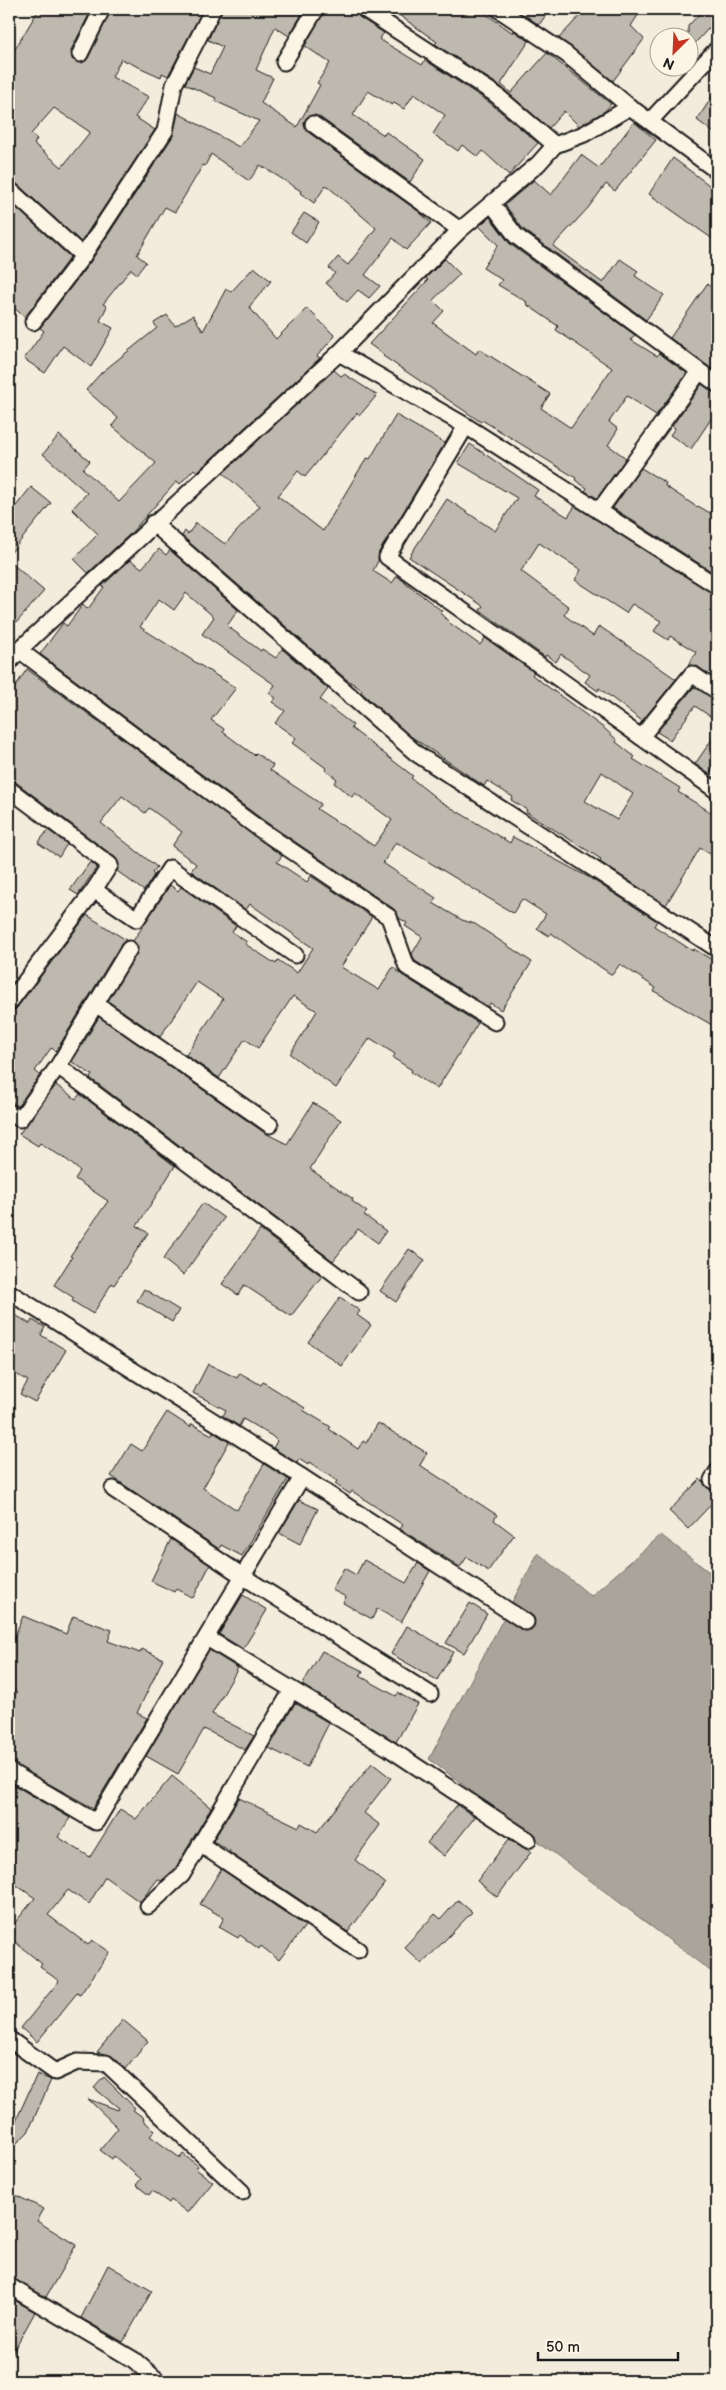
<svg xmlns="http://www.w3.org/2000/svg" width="726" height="2390" viewBox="0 0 726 2390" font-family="'Balsamiq Sans',sans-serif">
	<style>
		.water { fill: #aaa59b; stroke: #716e68 }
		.building { fill: #beb9ae; stroke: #1c1c1c; fill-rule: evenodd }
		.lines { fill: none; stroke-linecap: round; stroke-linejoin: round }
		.street-casing { stroke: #1c1c1c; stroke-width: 19 }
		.street { stroke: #fcf5e5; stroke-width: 15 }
	</style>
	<rect width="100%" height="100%" fill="#f3ecdd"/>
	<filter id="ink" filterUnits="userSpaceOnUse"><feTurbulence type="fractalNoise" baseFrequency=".02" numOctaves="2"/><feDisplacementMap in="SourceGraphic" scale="10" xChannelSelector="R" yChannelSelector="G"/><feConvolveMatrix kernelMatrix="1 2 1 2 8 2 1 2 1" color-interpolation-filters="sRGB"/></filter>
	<g filter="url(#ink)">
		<path class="water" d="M661 1535 717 1578V1976L429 1759 538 1553 591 1596Z"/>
		<g class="building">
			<path d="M39 9H92L71 50 72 59 80 63 88 58 111 9H203L168 76 162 73 161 77 121 59 112 77 149 97 135 117 155 130 81 242 15 182 9 180V59ZM54 108 90 132 62 167 34 144 37 139 31 134Z"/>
			<path d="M222 9H305L289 36 275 27 256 70 273 78 261 103 297 127 320 85 317 83 330 63 305 46 325 9H355L359 17 384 33 379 39 422 65 425 60 489 102 538 143 509 175 483 151 478 157 462 145 458 151 433 134 445 115 414 94 404 109 394 103 392 105 368 91 353 115 384 135 386 132 425 159 410 182 318 116 313 115 306 118 304 124 308 132 418 211 431 223 406 250 393 238 365 275 380 286 369 298 358 290 347 302 326 283 335 273 329 268 338 257 348 265 376 228 326 185 314 203 300 193 301 191 260 165 249 181 211 154 205 166 203 165 175 212 165 207 137 255 146 262 137 274 131 269 103 304 107 306 100 321 113 328 91 367 63 346 45 373 24 359 44 331 40 328 91 261 173 136 178 113 239 147 259 121 215 101 216 98 185 84 194 67 210 74 223 47 208 40Z"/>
			<path d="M381 9H479L513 33 514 31 529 41 501 84 511 93 547 53 611 104 605 111 579 126 564 111 549 128 500 86 435 44 437 42 396 13 394 17Z"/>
			<path d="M529 9H550L539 25 525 15Z"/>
			<path d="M586 9H642L631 26 644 39 613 81 559 38Z"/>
			<path d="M704 9H717V19L688 51V26Z"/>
			<path d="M717 89V135L697 120Z"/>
			<path d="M634 122 656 140 615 191 606 184 588 208 553 246 603 283 620 259 638 271 635 276 664 295 646 320 523 229 505 205 534 180 551 195 581 155 599 168Z"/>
			<path d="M673 158 717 191V242L649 194Z"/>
			<path d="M9 201 70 257 25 317 9 304Z"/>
			<path d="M304 213 319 222 306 243 291 232Z"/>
			<path d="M490 217 510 244 635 335 631 340 657 356 659 353 687 373 656 415 627 396 609 422 618 429 608 445 626 458 597 498 585 491 587 488 575 480 576 478 482 420 481 422 383 356 384 355 369 344 428 280 426 278 445 259 460 274 433 300 444 311 433 323 476 354 479 349 550 394 541 408 571 428 612 368 556 330 558 326 526 304 527 302 498 285 502 280 483 268 498 245 479 226Z"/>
			<path d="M254 267 271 281 249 307 276 339 307 308 335 336 317 356 320 358 197 472 194 469 180 484 177 481 131 533 88 573 74 559 98 534 72 509 87 493 43 454 59 435 90 461 83 469 119 502 156 463 112 426 118 418 86 390 101 373 157 328 154 323 167 315 175 326 193 315 203 331 226 289 231 292Z"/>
			<path d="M707 284 717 292V373L670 338Z"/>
			<path d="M334 370 341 376 344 374 377 395 360 415 357 413 305 477 298 471 278 496 323 531 358 472 367 458 370 459 396 415 445 443 379 552 378 561 373 571 392 583 397 576 442 611 440 613 451 624 480 645 485 638 534 672 532 675 605 729 617 740 616 742 635 757 633 759 680 788 678 792 717 816V858L700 848 666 905 600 862 601 859 526 812 527 810 511 800 513 797 487 781 484 786 409 735 361 692 362 690 346 679 182 536 185 531 188 534 196 523 225 544 260 506 223 473ZM602 772 633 794 617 820 585 801Z"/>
			<path d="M702 384 717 393V410L691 449 670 435 675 428 672 426Z"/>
			<path d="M470 444 538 490 534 496 568 517 575 506 717 595V680L697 666H688L696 652 670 636 668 640 654 631 661 621 632 604 626 613 575 580 581 570 539 543 521 571 569 607 564 615 593 636 599 626 676 679 642 721 599 688 598 691 585 682 590 675 561 654 556 662 546 655 545 657 480 610 483 606 409 557 447 499 495 531 517 498 458 463Z"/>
			<path d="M641 468 666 483 665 486 697 507 698 506 717 517V575L613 508Z"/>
			<path d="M31 487 51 503 9 555V515Z"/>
			<path d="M159 549 166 555 170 550 238 610 227 626 261 651 262 649 276 658 282 649 328 689 320 700 353 725 351 728 413 776 411 778 440 801 510 843 513 837 590 878 657 921 654 926 693 951 694 949 717 963V1028L654 991 656 988 620 964 612 975 551 933 549 936 537 928 546 914 522 899 513 913 396 842 383 863 436 898 433 903 462 920 475 924 532 962 501 1010 490 1003 488 1007 415 961 412 954 422 937 405 926 407 923 399 918 394 909 263 820 40 654 63 623 67 626 83 604 88 609 104 587 102 586 130 560 142 568ZM186 593 214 617 202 634 275 685 269 693 276 698 272 702 285 711 275 723 296 738 292 743 326 768 325 770 337 779 334 783 352 797 355 793 392 820 374 846 317 809 321 804 270 770 273 765 256 753 254 755 223 732 224 729 211 720 236 688 140 627 159 599 174 610Z"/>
			<path d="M9 561 44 591 17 622 9 615Z"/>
			<path d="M27 669 282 856 277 862 307 882 311 876 372 917 341 967 379 990 393 967 402 975 478 1023 437 1089 411 1072 412 1070 393 1058 395 1054 370 1038 336 1088 290 1054 317 1011 293 996 258 1048 245 1039 219 1078 186 1055 223 999 197 982 160 1037 108 1001 137 953V945L133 941 170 885 178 891 181 887 236 926 232 932 247 942 245 944 276 964 278 960 297 973 313 948 250 904 246 910 191 871 196 864 172 846 182 832 149 808 145 813 122 796 101 823 157 867 152 873 154 875 144 891 117 871 119 865 116 858 9 777V696Z"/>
			<path d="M694 687 717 700V721L695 706 670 740 657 732Z"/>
			<path d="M717 732V763L709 774 695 764Z"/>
			<path d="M48 830 67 844 59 857 38 843Z"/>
			<path d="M90 862 97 867 78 895 70 890Z"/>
			<path d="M87 915 126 940 121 944 56 1051 51 1048 35 1071 40 1075 18 1106 9 1100V1012L16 1009Z"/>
			<path d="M99 1017 265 1133 287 1144 313 1103 341 1120 310 1169 353 1199 352 1201 367 1212 364 1215 386 1231 378 1243 358 1229 333 1261 90 1078 92 1075 72 1062Z"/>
			<path d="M56 1085 76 1099 80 1094 175 1166 137 1226 148 1233 114 1285 112 1283 93 1314 72 1301 74 1298 54 1285 72 1257 70 1256 108 1201 75 1179 80 1171 67 1160 40 1143 38 1146 19 1134Z"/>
			<path d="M203 1203 224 1218 183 1275 163 1259Z"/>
			<path d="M260 1230 322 1276 291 1316 244 1285 238 1295 222 1284Z"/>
			<path d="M409 1249 425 1260 396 1302 380 1291Z"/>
			<path d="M144 1289 179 1310 172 1322 137 1301Z"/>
			<path d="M340 1297 360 1311 357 1315 371 1325 342 1366 308 1342Z"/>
			<path d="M9 1311 30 1324 32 1320 45 1327 41 1335 66 1350 35 1402 20 1394 28 1381 9 1370Z"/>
			<path d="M208 1364 237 1378 240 1373 261 1385 263 1382 305 1408 303 1410 331 1427 329 1429 358 1449 363 1441 366 1443 378 1423 427 1453 420 1465 497 1515 494 1520 514 1535 488 1571 467 1557 460 1567 400 1529 403 1525 352 1491 350 1494 335 1484 337 1481 309 1462 308 1465 299 1459 297 1463 273 1448 277 1441 272 1436 243 1419 239 1426 223 1416 226 1410 193 1393Z"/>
			<path d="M167 1412 190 1427 192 1424 212 1435 213 1432 229 1442 203 1488 237 1510 264 1464 288 1479 242 1556 221 1545 219 1549 111 1476 131 1444 142 1451Z"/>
			<path d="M700 1479 717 1496V1498L688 1529 669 1511Z"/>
			<path d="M299 1500 318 1509 300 1544 279 1533Z"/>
			<path d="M171 1539 210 1565 193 1598 176 1589 174 1592 151 1581Z"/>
			<path d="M364 1560 406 1583 418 1563 430 1571 401 1622 377 1609 372 1619 343 1603 346 1597 332 1590 344 1568 356 1575Z"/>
			<path d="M243 1595 267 1610 243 1649 219 1634Z"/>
			<path d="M470 1603 487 1614 464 1653 446 1643Z"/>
			<path d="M23 1616 66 1634 73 1616 112 1630 108 1641 140 1653 142 1649 163 1659 137 1713 147 1718 93 1808 9 1762V1705L17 1692 9 1688V1650Z"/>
			<path d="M407 1626 453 1652 437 1680 391 1654Z"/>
			<path d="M209 1650 238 1668 212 1714 254 1736 245 1750 204 1729 178 1774 146 1756Z"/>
			<path d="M322 1651 363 1671 360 1676 396 1696 398 1693 418 1704 396 1742 302 1685Z"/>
			<path d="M295 1703 329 1723 307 1767 269 1748Z"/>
			<path d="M372 1763 391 1778 364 1813 380 1825 355 1860 385 1883 348 1932 230 1853V1851L213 1841 239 1798 299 1827 301 1823 317 1832Z"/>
			<path d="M172 1776 211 1808 175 1869 161 1881 158 1879 140 1902 105 1877 89 1904 68 1890 48 1915 88 1945 92 1940 110 1952 80 1995 77 1993 37 2042 21 2028 59 1981 40 1967 42 1964 9 1937V1930L35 1898 9 1880V1782L70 1818 58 1837 90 1857 120 1809 136 1819Z"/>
			<path d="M457 1805 475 1817 444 1856 427 1843Z"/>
			<path d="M509 1839 531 1852 497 1897 477 1881Z"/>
			<path d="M221 1869 305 1926 279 1960 261 1946 259 1949 240 1935 238 1938 219 1927 224 1918 200 1904Z"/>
			<path d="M458 1900 472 1912 422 1964 404 1947 435 1914 441 1919Z"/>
			<path d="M123 2020 148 2041 126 2069 112 2056 97 2052Z"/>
			<path d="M37 2074 51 2080 28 2132 9 2151V2136Z"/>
			<path d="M104 2077 135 2108 133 2110 144 2118 143 2120 155 2131 150 2136 180 2158 183 2154 198 2166 196 2169 213 2182 188 2213 171 2200 169 2203 152 2191 149 2195 136 2185 141 2179 114 2156 112 2159 100 2150 118 2128 88 2099 118 2110 119 2108 94 2088Z"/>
			<path d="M9 2192 44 2209 37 2221 76 2245 46 2297 9 2277Z"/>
			<path d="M108 2265 152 2291 123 2342 81 2318Z"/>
			<path d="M9 2297 35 2312 9 2359Z"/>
		</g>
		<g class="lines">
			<defs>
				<g id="street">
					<path d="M364 9 495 94 555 145"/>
					<path d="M498 9 566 54 630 107 717 171"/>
					<path d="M80 54 102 9"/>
					<path d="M284 62 316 9"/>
					<path d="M650 121 717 49"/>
					<path d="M313 124 460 230"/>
					<path d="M9 189 83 256"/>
					<path d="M492 204 516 236 717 384"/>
					<path d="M33 322 83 256 165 131 174 85 213 9"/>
					<path d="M339 353 466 426 717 586"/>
					<path d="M466 426 387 557 717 791"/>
					<path d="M599 511 699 372"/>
					<path d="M153 523 417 754 717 949"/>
					<path d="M19 650 258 828 389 917 407 967 495 1022"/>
					<path d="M9 663 19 650 339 353 460 230 538 164 555 145 584 134 630 107"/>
					<path d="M641 737 692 674 717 691"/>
					<path d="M9 789 110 865 94 890 9 1003"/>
					<path d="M94 890 137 919 170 868 295 955"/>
					<path d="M96 1004 270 1125"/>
					<path d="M58 1066 359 1292"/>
					<path d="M9 1112 20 1119 58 1066 129 949"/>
					<path d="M9 1292 302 1477 526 1622"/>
					<path d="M717 1472 712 1480 717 1483"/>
					<path d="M113 1489 244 1577 430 1694"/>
					<path d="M207 1638 390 1749 528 1840"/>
					<path d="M9 1771 96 1822 302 1477"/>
					<path d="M200 1844 358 1950"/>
					<path d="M148 1906 182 1875 292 1690"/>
					<path d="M9 2039 55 2072 77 2062 106 2063 242 2192"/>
					<path d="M9 2286 134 2360 158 2381"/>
				</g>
			</defs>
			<use href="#street" class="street-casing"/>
			<use href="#street" class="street"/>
		</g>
	</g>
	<rect width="726" height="2390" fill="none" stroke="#fcf5e5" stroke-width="30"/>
	<rect x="15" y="15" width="696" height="2360" fill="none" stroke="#1c1c1c" stroke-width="2" filter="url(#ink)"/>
	<g transform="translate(674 52) rotate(204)"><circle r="24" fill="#fcf5e5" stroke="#a29e95"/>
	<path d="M0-4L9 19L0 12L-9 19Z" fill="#c8321e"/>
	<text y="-8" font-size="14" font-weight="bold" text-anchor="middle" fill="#1c1c1c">N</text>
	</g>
	<path d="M538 2352v8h140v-8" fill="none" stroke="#1c1c1c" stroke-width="2.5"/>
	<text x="546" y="2352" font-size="15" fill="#1c1c1c" stroke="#fcf5e5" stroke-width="4" paint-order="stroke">50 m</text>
</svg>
